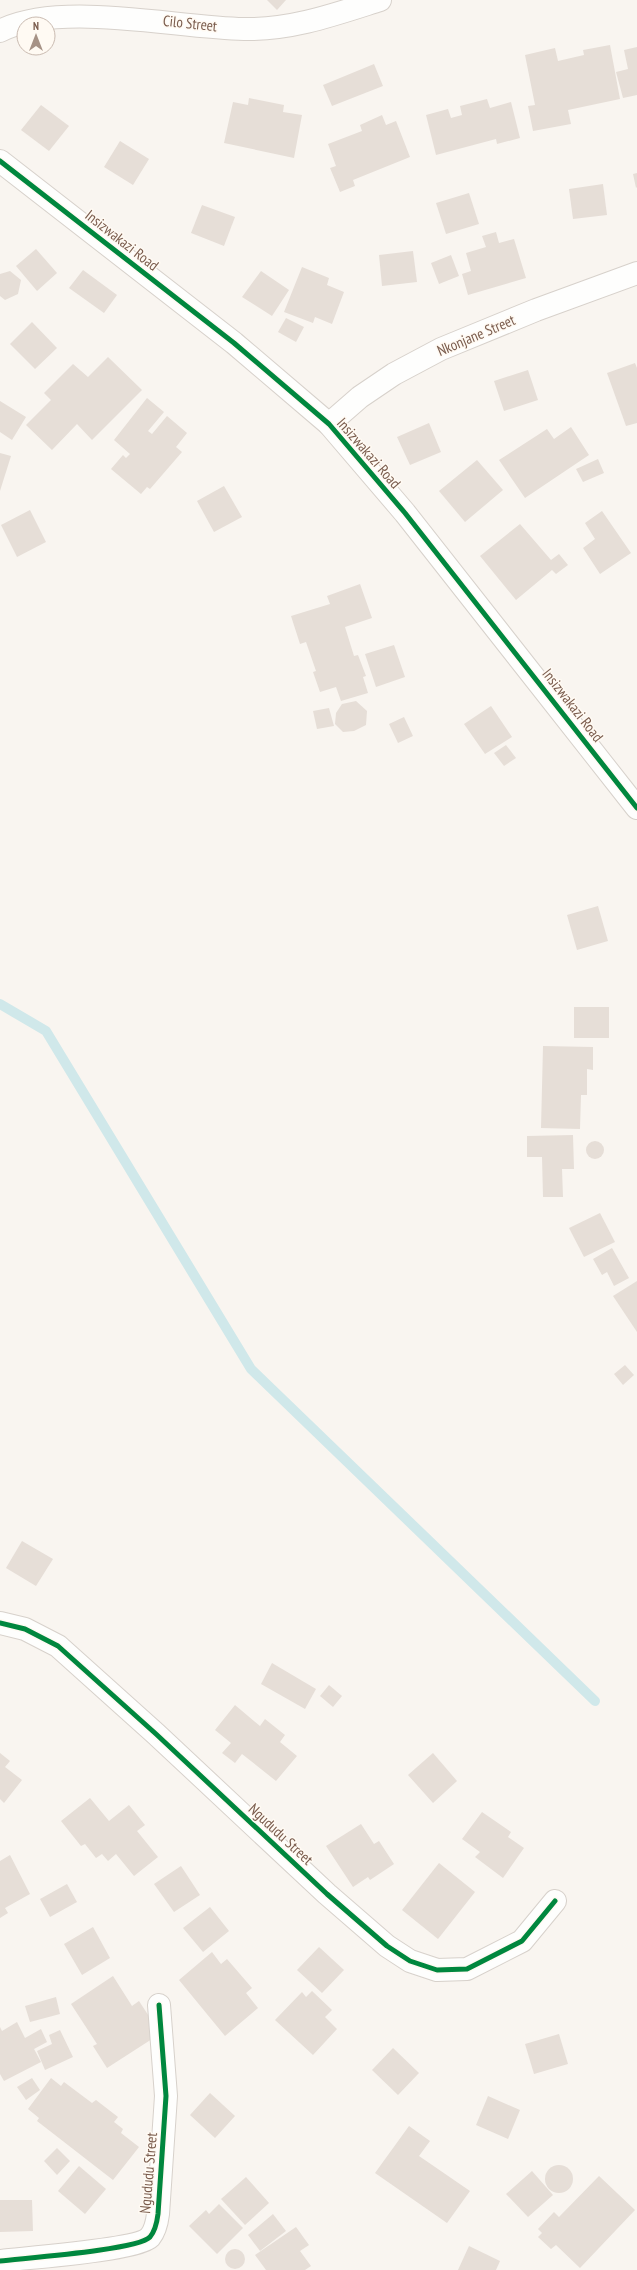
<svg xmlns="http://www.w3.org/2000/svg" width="637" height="2270" viewBox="0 0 637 2270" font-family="'PT Sans Narrow',sans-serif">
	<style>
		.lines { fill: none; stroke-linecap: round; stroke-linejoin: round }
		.stream { stroke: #d0e8ea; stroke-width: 10 }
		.building { fill: #e6ded7 }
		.street-casing { stroke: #d7d1cb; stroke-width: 24 }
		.street { stroke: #fefefd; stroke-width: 22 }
		.cycleway-casing { stroke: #fffaf3; stroke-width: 8 }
		.cycleway { stroke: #00873e; stroke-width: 5 }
		.labels { text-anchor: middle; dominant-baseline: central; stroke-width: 3; stroke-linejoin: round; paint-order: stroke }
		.street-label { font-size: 15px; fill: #7a5c4d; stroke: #fffaf3 }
	</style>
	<rect width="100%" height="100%" fill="#f9f5f0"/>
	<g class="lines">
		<path class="stream" d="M0 1004 46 1031 251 1369 595 1701"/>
	</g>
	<g class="building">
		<path d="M267 0H286L277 10Z"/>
		<path d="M610 45 620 99 568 110 571 124 533 131 528 106 535 105 525 55 555 48 558 61 584 55 583 50Z"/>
		<path d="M637 47V95L623 98 616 72 628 69 624 50Z"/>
		<path d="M374 64 383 86 332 106 323 85Z"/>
		<path d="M249 98 284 105 283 112 302 115 294 158 224 143 233 102 248 105Z"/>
		<path d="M487 99 490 108 511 102 520 138 497 144 496 139 436 155 426 115 448 109 451 118 462 115 460 106Z"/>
		<path d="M41 105 69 126 49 151 21 130Z"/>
		<path d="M382 115 386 125 396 121 410 157 353 180 355 186 340 192 330 168 336 166 328 144 362 131 360 125Z"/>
		<path d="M120 141 149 159 133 185 104 167Z"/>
		<path d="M637 173V187L636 188 633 174Z"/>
		<path d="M603 184 607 215 573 219 569 189Z"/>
		<path d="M469 193 479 224 446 234 436 203Z"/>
		<path d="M202 205 235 217 224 246 191 233Z"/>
		<path d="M496 232 499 243 514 239 526 278 468 295 462 274 471 271 466 253 486 247 482 236Z"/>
		<path d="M36 249 57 273 37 291 16 266Z"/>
		<path d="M413 251 417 282 382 286 379 255Z"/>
		<path d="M451 255 459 276 439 284 431 263Z"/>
		<path d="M302 267 329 278 327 285 344 292 332 324 315 317 313 323 284 312Z"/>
		<path d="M83 270 117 295 104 313 69 288Z"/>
		<path d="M10 271 21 280 18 294 5 300 0 296V274Z"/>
		<path d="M261 271 289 290 272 316 242 297Z"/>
		<path d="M286 318 304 327 296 342 278 332Z"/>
		<path d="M32 322 57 348 35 369 10 344Z"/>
		<path d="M108 357 142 390 92 440 77 424 52 450 26 425 51 400 44 393 73 364 88 377Z"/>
		<path d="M635 363 637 368V423L626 426 607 373Z"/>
		<path d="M528 370 538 400 504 411 494 381Z"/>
		<path d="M147 398 164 412 148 431 152 434 167 416 187 433 176 447 182 452 150 489 147 487 141 494 111 469 123 455 126 458 130 454 114 440Z"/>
		<path d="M0 401 26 417 12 440 0 432Z"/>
		<path d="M429 423 441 452 410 465 397 437Z"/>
		<path d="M571 427 589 455 525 498 499 460 547 429 554 439Z"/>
		<path d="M0 453 11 456 0 491Z"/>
		<path d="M598 459 604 473 583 482 576 469Z"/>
		<path d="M477 460 503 490 465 522 439 491Z"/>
		<path d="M224 486 242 517 214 532 197 501Z"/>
		<path d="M30 510 46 542 17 557 1 525Z"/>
		<path d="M602 511 631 553 600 574 583 548 595 539 585 523Z"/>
		<path d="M520 524 551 560 559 554 568 565 556 574 552 570 516 600 480 556Z"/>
		<path d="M360 584 372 618 345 627 354 656 358 655 366 676 363 677 368 693 341 701 336 687 320 692 313 672 316 671 306 642 300 644 291 616 330 604 327 596Z"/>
		<path d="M394 645 405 677 376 687 365 654Z"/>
		<path d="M356 701 367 711 366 725 354 731 343 732 335 724 336 713 342 704Z"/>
		<path d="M491 706 512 737 485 754 464 724Z"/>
		<path d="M329 708 334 726 317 729 313 711Z"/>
		<path d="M404 717 413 736 398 743 389 724Z"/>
		<path d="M506 745 516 758 504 766 494 753Z"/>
		<path d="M598 906 608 941 577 950 567 915Z"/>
		<rect x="574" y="1007" width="35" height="31"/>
		<path d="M543 1046 593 1047V1070L587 1069V1095H581L580 1129 541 1128Z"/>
		<path d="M573 1135 574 1169H562L563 1197H543L542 1157H527V1136Z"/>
		<circle cx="595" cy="1150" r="9"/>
		<path d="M600 1213 615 1242 584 1257 569 1228Z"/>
		<path d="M612 1248 629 1278 614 1286 607 1272 602 1275 593 1259Z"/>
		<path d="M637 1281V1332L613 1296Z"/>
		<path d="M625 1365 634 1375 623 1385 614 1374Z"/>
		<path d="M22 1541 53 1559 36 1586 6 1568Z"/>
		<path d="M272 1663 316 1689 305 1709 261 1684Z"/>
		<path d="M329 1685 342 1696 333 1707 320 1696Z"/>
		<path d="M235 1705 260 1726 265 1719 285 1735 280 1742 297 1756 276 1781 242 1754 235 1763 222 1753 231 1743 215 1730Z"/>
		<path d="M0 1753 10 1761 5 1767 22 1780 4 1803 0 1799Z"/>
		<path d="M433 1753 457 1781 433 1803 408 1775Z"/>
		<path d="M90 1798 109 1821 129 1805 145 1825 137 1831 158 1857 134 1876 116 1854 108 1861 102 1854 96 1858 85 1844 81 1846 61 1821Z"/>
		<path d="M482 1812 511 1832 508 1837 524 1848 503 1878 475 1857 480 1852 462 1839Z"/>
		<path d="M361 1824 374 1844 379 1841 394 1864 370 1880 368 1877 353 1887 326 1846Z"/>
		<path d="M10 1855 30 1894 5 1908 8 1913 0 1918V1861Z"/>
		<path d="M439 1863 475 1892 438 1939 402 1910Z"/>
		<path d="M181 1866 200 1895 174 1912 154 1884Z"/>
		<path d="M67 1884 77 1902 50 1917 40 1899Z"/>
		<path d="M210 1907 229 1931 203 1952 183 1928Z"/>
		<path d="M93 1927 110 1958 82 1975 64 1944Z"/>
		<path d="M319 1947 344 1970 322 1993 297 1970Z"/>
		<path d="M212 1952 221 1964 227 1959 252 1988 246 1993 258 2008 225 2036 179 1980Z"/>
		<path d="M113 1976 132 2006 139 2001 156 2027 150 2031 152 2039 107 2068 93 2046 97 2044 71 2004Z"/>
		<path d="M312 1991 332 2010 325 2017 337 2029 313 2055 275 2020 302 1992 306 1997Z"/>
		<path d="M56 1997 60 2014 30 2022 25 2006Z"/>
		<path d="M17 2022 25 2038 41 2029 47 2042 34 2049 41 2062 4 2081 0 2074V2027L2 2031Z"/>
		<path d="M60 2030 73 2057 45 2070 37 2051 52 2044 49 2035Z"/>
		<path d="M559 2034 568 2064 534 2074 525 2044Z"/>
		<path d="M393 2048 419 2073 398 2095 372 2070Z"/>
		<path d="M32 2078 40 2090 26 2100 17 2087Z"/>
		<path d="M51 2078 61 2086 64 2082 92 2103 96 2100 118 2117 114 2122 123 2129 121 2133 139 2147 113 2180 37 2121 39 2118 28 2109Z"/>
		<path d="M210 2093 235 2116 215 2138 190 2115Z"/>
		<path d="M488 2096 520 2110 508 2139 476 2125Z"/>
		<path d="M409 2126 430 2141 419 2156 470 2191 447 2223 375 2173Z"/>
		<path d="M57 2148 70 2161 57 2175 44 2161Z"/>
		<circle cx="559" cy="2179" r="14"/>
		<path d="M79 2166 106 2189 85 2214 58 2191Z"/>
		<path d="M532 2171 553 2195 528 2217 506 2194Z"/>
		<path d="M599 2176 635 2210 580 2268 556 2245 551 2249 538 2237 542 2233 538 2229 554 2212 559 2217Z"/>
		<path d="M246 2177 269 2203 245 2225 221 2199Z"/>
		<path d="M0 2200H32L33 2231 0 2232Z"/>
		<path d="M219 2204 243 2228 217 2254 189 2226 206 2210 209 2214Z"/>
		<path d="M273 2214 286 2231 260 2251 248 2235Z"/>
		<path d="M296 2227 309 2245 300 2251 311 2266 305 2270H266L255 2255Z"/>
		<path d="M469 2246 500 2261 496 2270H458Z"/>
		<circle cx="235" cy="2259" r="10"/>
	</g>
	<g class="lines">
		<defs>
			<g id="street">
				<path d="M0 31C59 0 176 28 244 29 292 30 336 14 380 0"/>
				<path d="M0 161 234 343 329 424 405 513 637 808"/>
				<path d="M329 424 360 397 394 374 441 349 536 310 637 273"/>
				<path d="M0 1623 25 1629 58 1646 156 1734 327 1894 387 1946 410 1961 437 1970 467 1969 522 1941 555 1901"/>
				<path d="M0 2261C24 2258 138 2250 150 2237 155 2231 157 2222 158 2214L166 2096 159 2005"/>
			</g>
		</defs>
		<use href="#street" class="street-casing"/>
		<use href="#street" class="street"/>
		<defs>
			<g id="cycleway">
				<path d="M0 161 234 343 329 424 405 513 637 808"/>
				<path d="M0 1623 25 1629 58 1646 156 1734 327 1894 387 1946 410 1961 437 1970 467 1969 522 1941 555 1901"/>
				<path d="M0 2261C24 2258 138 2250 150 2237 155 2231 157 2222 158 2214L166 2096 159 2005"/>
			</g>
		</defs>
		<use href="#cycleway" class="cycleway-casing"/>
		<use href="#cycleway" class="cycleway"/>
	</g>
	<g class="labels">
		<g class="street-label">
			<text transform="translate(190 23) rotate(6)">Cilo Street</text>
			<text transform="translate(122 240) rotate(38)">Insizwakazi Road</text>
			<text transform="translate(476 335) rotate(-23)">Nkonjane Street</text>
			<text transform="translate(369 453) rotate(49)">Insizwakazi Road</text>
			<text transform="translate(573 705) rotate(52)">Insizwakazi Road</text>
			<text transform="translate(281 1834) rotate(43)">Ngududu Street</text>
			<text transform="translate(148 2173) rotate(-85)">Ngududu Street</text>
		</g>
	</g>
	<g transform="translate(36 36)"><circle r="19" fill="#fffaf3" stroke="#cabbb1"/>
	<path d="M0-3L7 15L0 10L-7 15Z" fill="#a69286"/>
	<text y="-6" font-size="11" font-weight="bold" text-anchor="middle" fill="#7a5c4d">N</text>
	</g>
</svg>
